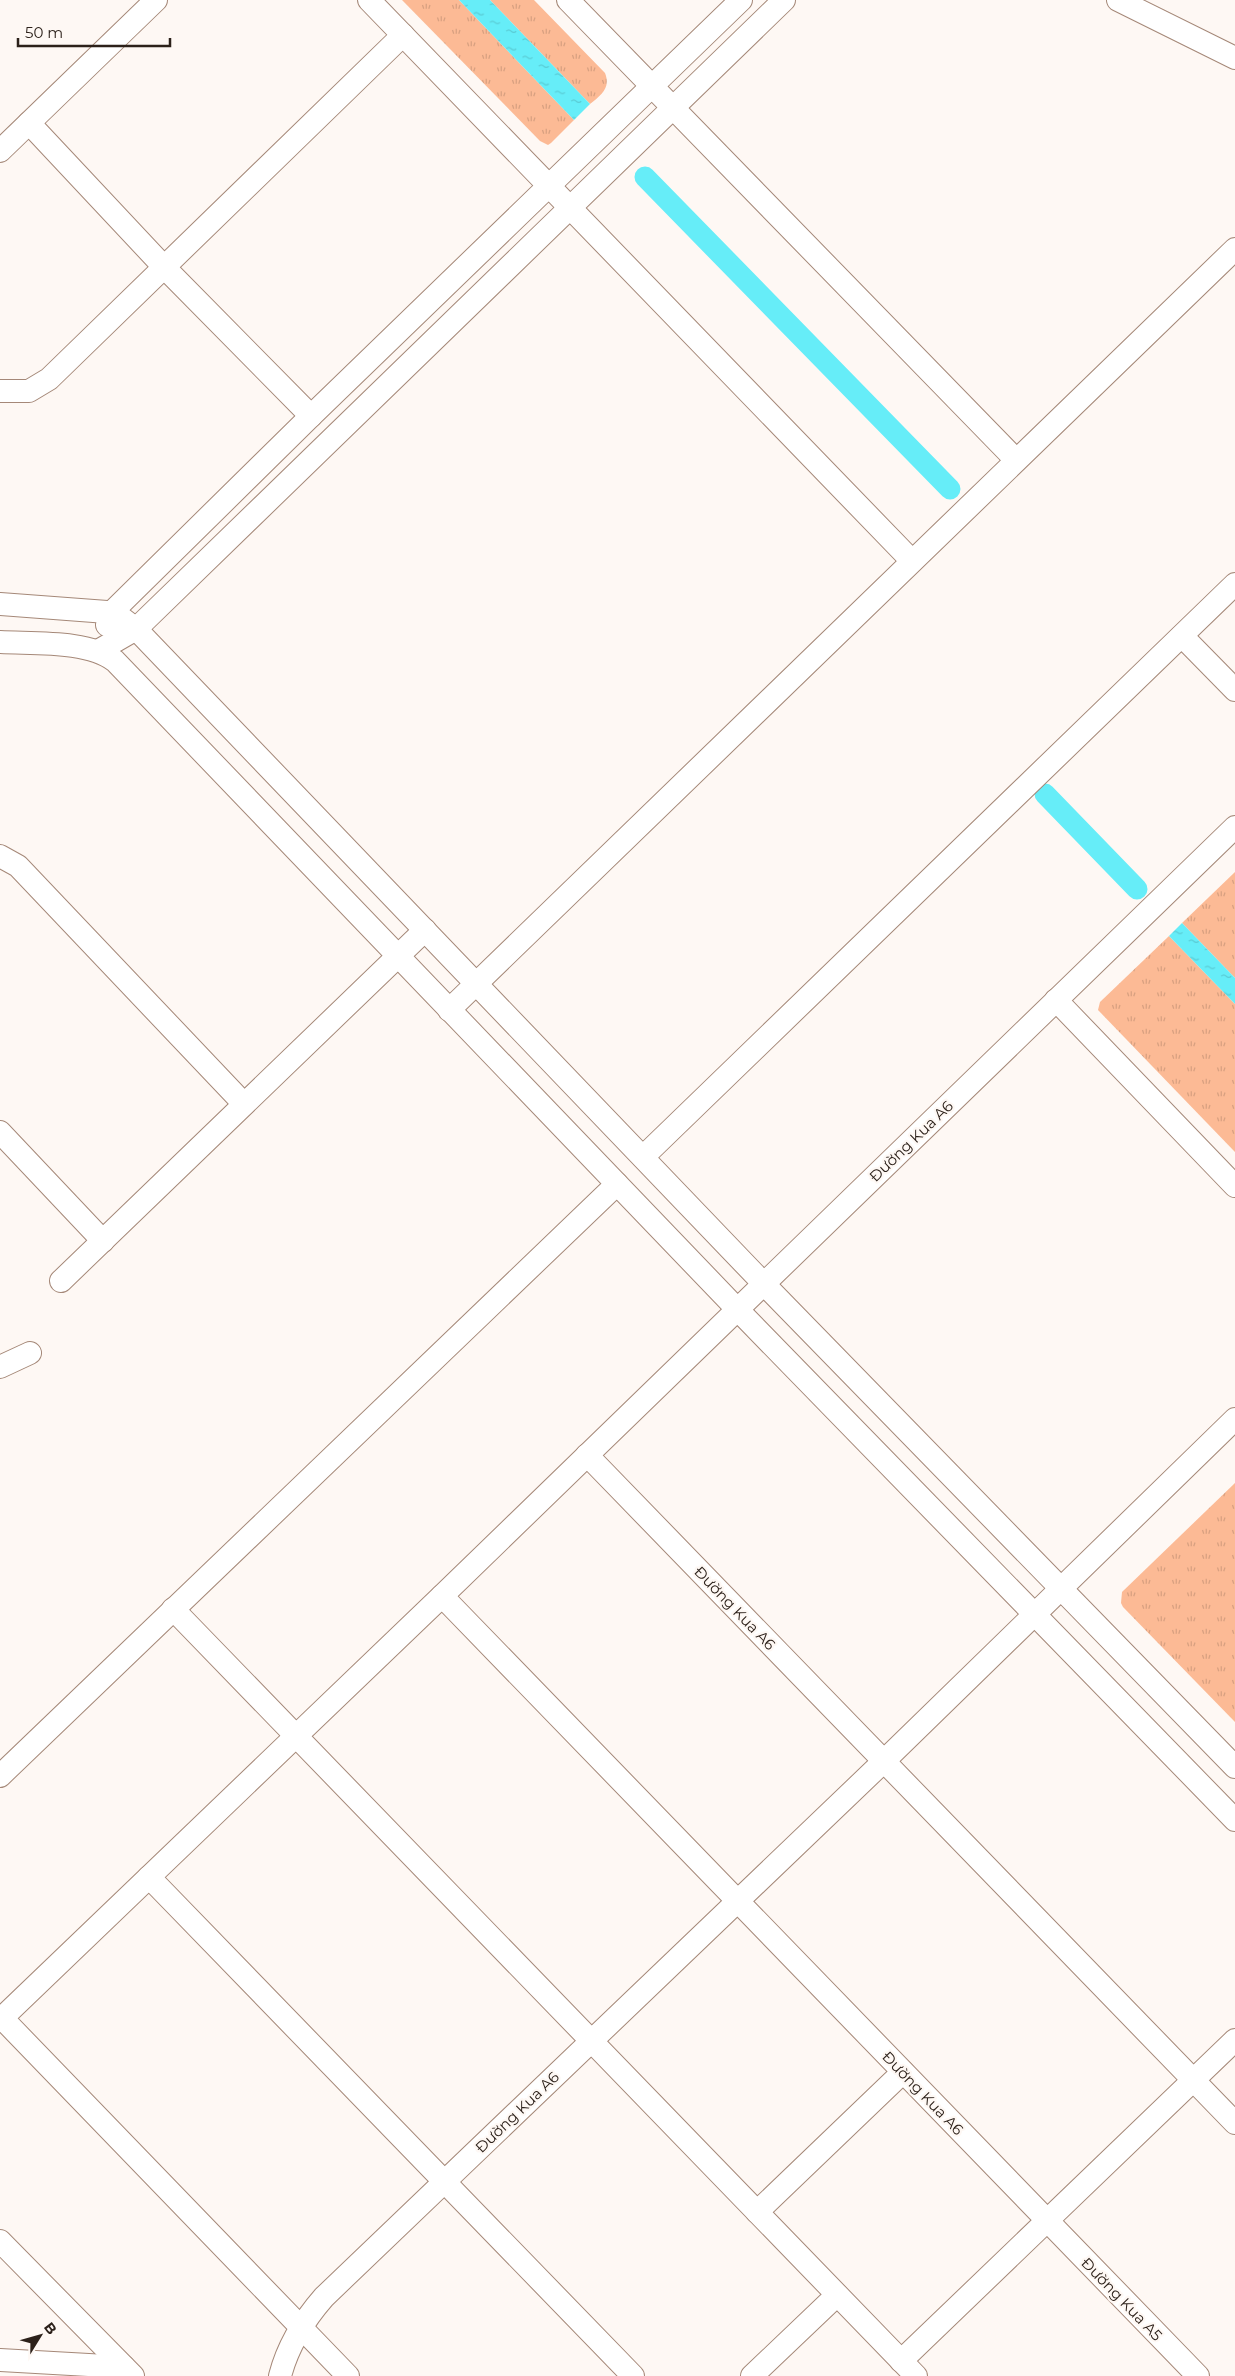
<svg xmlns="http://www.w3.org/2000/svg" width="1235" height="2376" viewBox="0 0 1235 2376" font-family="Montserrat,sans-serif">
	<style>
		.grass { fill: url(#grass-tufts) }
		.water { fill: url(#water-ripples) }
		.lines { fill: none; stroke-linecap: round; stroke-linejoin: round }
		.canal { stroke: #66edf8; stroke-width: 21 }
		.street-casing { stroke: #a58878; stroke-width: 24 }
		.street { stroke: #fff; stroke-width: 22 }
		.labels { text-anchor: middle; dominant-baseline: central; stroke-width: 4.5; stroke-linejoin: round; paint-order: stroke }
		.street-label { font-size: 15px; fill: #2c211a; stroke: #fef8f4 }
	</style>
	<defs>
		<pattern id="grass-tufts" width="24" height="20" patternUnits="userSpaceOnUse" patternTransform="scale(1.25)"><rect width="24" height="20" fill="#fcba95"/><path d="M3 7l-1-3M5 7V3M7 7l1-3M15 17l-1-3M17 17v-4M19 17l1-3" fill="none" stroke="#d8a080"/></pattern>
		<pattern id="water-ripples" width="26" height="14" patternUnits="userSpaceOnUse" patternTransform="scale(1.25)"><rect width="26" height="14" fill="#66edf8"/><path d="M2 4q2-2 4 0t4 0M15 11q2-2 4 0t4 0" fill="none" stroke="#59cbd4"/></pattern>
	</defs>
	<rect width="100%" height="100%" fill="#fef8f4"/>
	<g class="grass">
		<path d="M402 0H459L574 120 551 143 548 145 540 141Z"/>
		<path d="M490 0H534L605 73C611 88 601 95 590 104Z"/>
		<path d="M1235 872V978L1182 923Z"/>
		<path d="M1169 936 1235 1004V1152L1098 1010 1100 1002Z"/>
		<path d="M1235 1483V1722L1123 1607 1121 1603 1122 1592Z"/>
	</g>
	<g class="water">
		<path d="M459 0H490L590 104 574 120Z"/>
		<path d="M1182 923 1235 978V1004L1169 936Z"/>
	</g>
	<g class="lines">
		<g class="canal">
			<path d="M645 177 950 489"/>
			<path d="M1045 794 1137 889"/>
		</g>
		<defs>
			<g id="street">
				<path d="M369 0 912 561"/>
				<path d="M568 0 1016 460"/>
				<path d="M1118 0 1235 58"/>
				<path d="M29 123 164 267 311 416"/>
				<path d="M0 151 156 0"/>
				<path d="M0 391H29L49 379 403 35"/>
				<path d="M0 604 107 612 119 616 136 629 764 1284 1235 1767"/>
				<path d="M107 625 111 613 311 416 741 0"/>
				<path d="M1182 636 1235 690"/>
				<path d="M0 642C34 644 88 640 115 661L737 1309 1235 1820"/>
				<path d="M98 651 136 629 784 0"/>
				<path d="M0 856 18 866 244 1104"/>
				<path d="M1056 1000 1235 1186"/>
				<path d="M449 1010 1235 249"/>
				<path d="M0 1132 103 1241"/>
				<path d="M643 1157 1235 584"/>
				<path d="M61 1281 425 930"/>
				<path d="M0 1367 30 1353"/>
				<path d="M587 1455 1235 2123"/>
				<path d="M442 1596 1198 2376"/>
				<path d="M173 1609 916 2376"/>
				<path d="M0 1776 617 1184"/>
				<path d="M149 1877 633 2376"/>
				<path d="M2 2018 348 2376"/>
				<path d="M0 2020 442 1596 1235 827"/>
				<path d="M757 2212 903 2072"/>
				<path d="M0 2241 133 2376"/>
				<path d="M0 2360 124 2367"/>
				<path d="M901 2361 1235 2040"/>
				<path d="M280 2376C288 2345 303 2321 324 2297L884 1761 1235 1419"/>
				<path d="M752 2376 837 2295"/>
			</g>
		</defs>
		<use href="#street" class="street-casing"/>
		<use href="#street" class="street"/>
	</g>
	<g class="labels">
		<g class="street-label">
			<text transform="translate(911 1141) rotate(-44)">Đường Kua A6</text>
			<text transform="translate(735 1608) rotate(46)">Đường Kua A6</text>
			<text transform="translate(923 2093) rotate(46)">Đường Kua A6</text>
			<text transform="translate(517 2112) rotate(-44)">Đường Kua A6</text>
			<text transform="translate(1122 2299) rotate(46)">Đường Kua A5</text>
		</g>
	</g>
	<g transform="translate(40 2336) rotate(53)" stroke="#fef8f4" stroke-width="4" paint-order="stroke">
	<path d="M0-4L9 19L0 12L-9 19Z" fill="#2c211a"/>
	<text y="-8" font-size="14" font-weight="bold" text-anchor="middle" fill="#2c211a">B</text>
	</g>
	<path d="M18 38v8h152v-8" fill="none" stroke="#2c211a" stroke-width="2.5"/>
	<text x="25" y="38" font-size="15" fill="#2c211a" stroke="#fef8f4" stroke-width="4" paint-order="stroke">50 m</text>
</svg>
